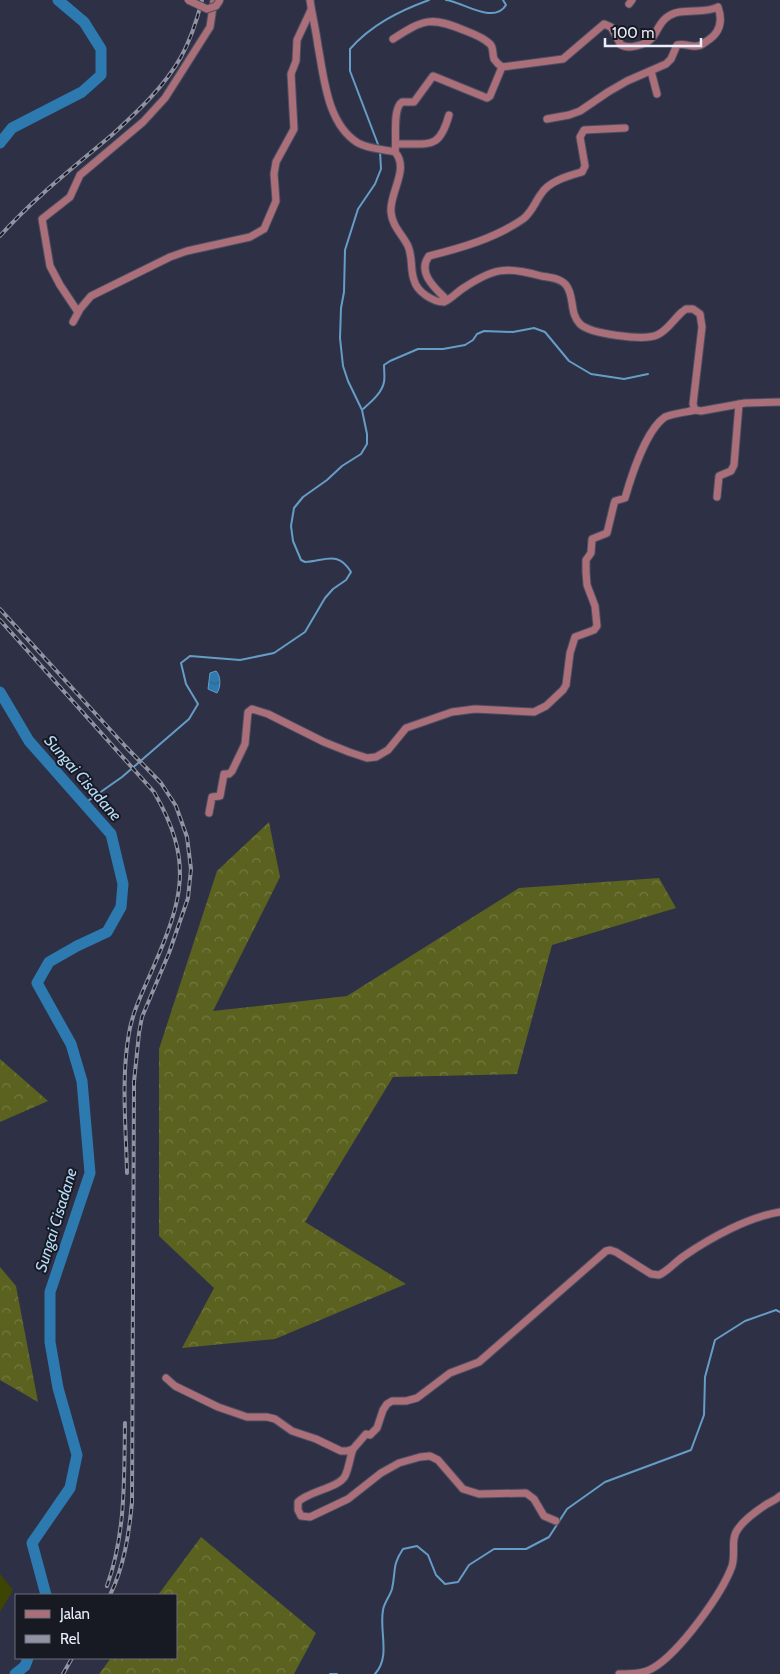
<svg xmlns="http://www.w3.org/2000/svg" width="780" height="1674" viewBox="0 0 780 1674" font-family="Cabin,sans-serif">
	<style>
		.green { fill: #3e4402 }
		.forest { fill: url(#forest-crowns) }
		.water { fill: url(#water-waves); stroke: #659dc7 }
		.lines { fill: none; stroke-linecap: round; stroke-linejoin: round }
		.stream { stroke: #659dc7; stroke-width: 2 }
		.river { stroke: #2c7ab0; stroke-width: 11 }
		.minor-casing { stroke: #4c4f63; stroke-width: 9 }
		.minor { stroke: #ab6f79; stroke-width: 7 }
		.rail-casing { stroke: #9093a4; stroke-width: 4 }
		.rail { stroke: #181a23; stroke-width: 2; stroke-dasharray: 5.5; stroke-linecap: butt }
		.minor-bridge-casing { stroke: #4c4f63; stroke-width: 9; stroke-linecap: butt }
		.minor-bridge { stroke: #ab6f79; stroke-width: 7 }
		.labels { text-anchor: middle; dominant-baseline: central; stroke-width: 4; stroke-linejoin: round; paint-order: stroke }
		.water-label { font-size: 16px; font-style: italic; fill: #b7dcfa; stroke: #181a23 }
	</style>
	<defs>
		<pattern id="forest-crowns" width="20" height="18" patternUnits="userSpaceOnUse" patternTransform="scale(1.25)"><rect width="20" height="18" fill="#5b621f"/><path d="M2 6a3 3 0 1 1 6 0M12 15a3 3 0 1 1 6 0" fill="none" stroke="#737940"/></pattern>
		<pattern id="water-waves" width="16" height="10" patternUnits="userSpaceOnUse" patternTransform="scale(1.25)"><rect width="16" height="10" fill="#2c7ab0"/><path d="M0 5q4-4 8 0t8 0" fill="none" stroke="#386383"/></pattern>
	</defs>
	<rect width="100%" height="100%" fill="#2e3146"/>
	<path class="green" d="M0 1574 13 1590 0 1612Z"/>
	<g class="forest">
		<path d="M269 822 280 877 213 1011 347 996 519 888 659 878 676 908 552 945 517 1074 393 1077 305 1222 406 1284 275 1339 182 1348 214 1288 159 1236V1049L217 871Z"/>
		<path d="M0 1059 48 1101 0 1122Z"/>
		<path d="M0 1267 16 1286 38 1402 0 1380Z"/>
		<path d="M201 1537 316 1633 294 1674H99L111 1658H176V1595H158Z"/>
	</g>
	<path class="water" d="M216 671C221 676 221 687 217 693L208 689 210 673Z"/>
	<g class="lines">
		<g class="stream">
			<path d="M446 0C463 2 494 25 506 5L503 0"/>
			<path d="M379 147 350 71V49C371 25 399 11 429 0"/>
			<path d="M363 409C371 402 382 393 384 382 385 377 384 370 384 365L390 361 418 349H443L465 345 473 340 477 334 484 331 513 332 534 328 545 332 569 361 591 374 624 379 648 374"/>
			<path d="M85 803 122 777 189 719 198 704 186 684 181 663 190 656 240 660 274 653 305 632 325 598 333 589 346 580 351 572C338 550 325 561 305 562L301 560 293 541 291 526 294 508 303 497 327 480 342 466 361 454 367 444V434L362 410 348 381 343 366 340 338 341 308 344 292 345 250 358 209 375 184 381 169 380 151"/>
			<path d="M330 1674H337"/>
			<path d="M375 1674C391 1656 379 1632 383 1610 384 1603 390 1596 392 1589 396 1571 392 1565 403 1549L417 1546 428 1555 436 1575 445 1584 458 1582 469 1565 494 1549H526L549 1537 567 1509 605 1482 691 1450 704 1415 705 1377 715 1340 745 1321 776 1310 780 1312"/>
		</g>
		<g class="river">
			<path d="M0 143 12 128 82 92 101 75V49L84 22 58 0"/>
			<path d="M0 692 29 741 111 834 123 884 121 907 107 932 77 946 49 962 37 983 71 1044 82 1081 90 1173 50 1292V1342L58 1388 77 1455 70 1488 32 1543 46 1595"/>
			<path d="M15 1674 25 1666 28 1658"/>
		</g>
		<defs>
			<g id="minor">
				<path d="M310 0C312 15 316 30 318 46 324 77 327 124 358 143 369 149 383 149 395 152 410 169 389 193 391 212 392 226 402 234 408 246 413 258 410 269 414 280 417 292 433 302 444 302 451 299 456 293 462 289 493 268 506 266 541 276 549 277 560 278 566 285 575 296 569 313 580 324 590 334 644 341 657 335 667 331 674 319 682 312L686 309H693L700 314 702 327 693 404 695 410 701 411 745 403 780 402"/>
				<path d="M629 4 632 0"/>
				<path d="M393 39C424 19 431 16 466 31 474 34 484 38 490 44 494 48 492 53 494 59 496 62 499 65 502 67"/>
				<path d="M651 71 657 94"/>
				<path d="M396 144C429 143 439 151 449 115"/>
				<path d="M395 152C397 139 392 109 402 102H414L433 76 487 98 490 96 502 67 563 59 604 24 611 27 621 45C627 48 631 47 636 46 659 41 653 29 666 18 680 6 703 15 718 7 723 21 720 33 707 41 704 43 701 46 697 46 690 47 685 43 677 45L671 59 666 64 627 81 608 92 580 111 569 115 547 119"/>
				<path d="M447 300C437 290 416 273 429 256 461 248 496 238 523 219 532 212 535 202 541 194 549 181 568 176 582 172L585 166 580 137 584 130 625 128"/>
				<path d="M78 312 60 285 50 266 42 219 70 197 80 175 143 122 165 98 210 27 214 0"/>
				<path d="M73 322 80 309 91 296 170 257 187 251 250 237 264 229 276 201 274 174 276 162 294 129 291 74 296 61 297 40 311 10"/>
				<path d="M717 497 719 476 731 471 734 465 739 404"/>
				<path d="M209 813 212 797 220 796 224 774H229L232 771 245 744 248 712 252 709 268 714 324 742 349 752 367 758 376 757 388 750 406 728 452 712 475 709 534 712 546 706 563 690 566 685 570 653 575 637 594 630 597 626 595 606 587 585 586 572V560L591 553 592 539 607 533 614 504 615 501 625 498C631 477 646 430 665 417 671 414 687 412 695 410"/>
				<path d="M166 1378 175 1386 218 1407 247 1417H267L275 1419 292 1431 316 1439 341 1451H347L353 1449 366 1434 370 1435 377 1428 383 1410 387 1404 392 1401H406L417 1398 450 1373 479 1362 606 1251 610 1250 616 1252 651 1274 659 1275C668 1271 675 1262 684 1256 710 1238 748 1217 780 1212"/>
				<path d="M353 1449C350 1457 349 1468 345 1476 339 1488 309 1491 298 1502V1510L301 1516 310 1517 348 1499 381 1473 399 1463 420 1457 430 1456 438 1460 463 1489 479 1494 526 1493 534 1499 544 1516 556 1521"/>
				<path d="M619 1674C631 1674 643 1674 653 1668 679 1653 722 1594 732 1566 736 1554 730 1539 738 1529 744 1520 755 1512 764 1506 769 1502 775 1501 780 1496"/>
			</g>
		</defs>
		<use href="#minor" class="minor-casing"/>
		<use href="#minor" class="minor"/>
		<defs>
			<g id="rail">
				<path d="M0 236C33 199 75 166 113 134 138 111 164 87 181 57 191 39 197 20 202 0"/>
				<path d="M0 609 126 747 161 783 176 806 187 837 191 869 188 898 169 953 142 1017 139 1033 134 1082 132 1502C129 1534 124 1567 110 1595"/>
				<path d="M0 620 154 792C194 861 183 899 153 968 144 989 133 1010 129 1033 121 1078 126 1127 127 1173"/>
				<path d="M107 1586C126 1533 124 1478 125 1423"/>
				<path d="M63 1674 72 1658"/>
			</g>
		</defs>
		<use href="#rail" class="rail-casing"/>
		<use href="#rail" class="rail"/>
		<defs>
			<path id="minor-bridge" d="M188 0 207 9 216 6 220 0"/>
		</defs>
		<use href="#minor-bridge" class="minor-bridge-casing"/>
		<use href="#minor-bridge" class="minor-bridge"/>
	</g>
	<g class="labels">
		<g class="water-label">
			<text transform="translate(83 778) rotate(49)">Sungai Cisadane</text>
			<text transform="translate(56 1220) rotate(-73)">Sungai Cisadane</text>
		</g>
	</g>
	<rect x="15" y="1594" width="162" height="65" fill="#181a23" stroke="#6c6f7a"/>
	<rect x="25" y="1610" width="25" height="8" fill="#ab6f79" stroke="#6c6f7a"/>
	<text x="60" y="1619" font-size="15" fill="#ebeefc">Jalan</text>
	<rect x="25" y="1635" width="25" height="8" fill="#9093a4" stroke="#6c6f7a"/>
	<text x="60" y="1644" font-size="15" fill="#ebeefc">Rel</text>
	<path d="M605 38v8h96v-8" fill="none" stroke="#ebeefc" stroke-width="2.5"/>
	<text x="612" y="38" font-size="15" fill="#ebeefc" stroke="#181a23" stroke-width="4" paint-order="stroke">100 m</text>
</svg>
